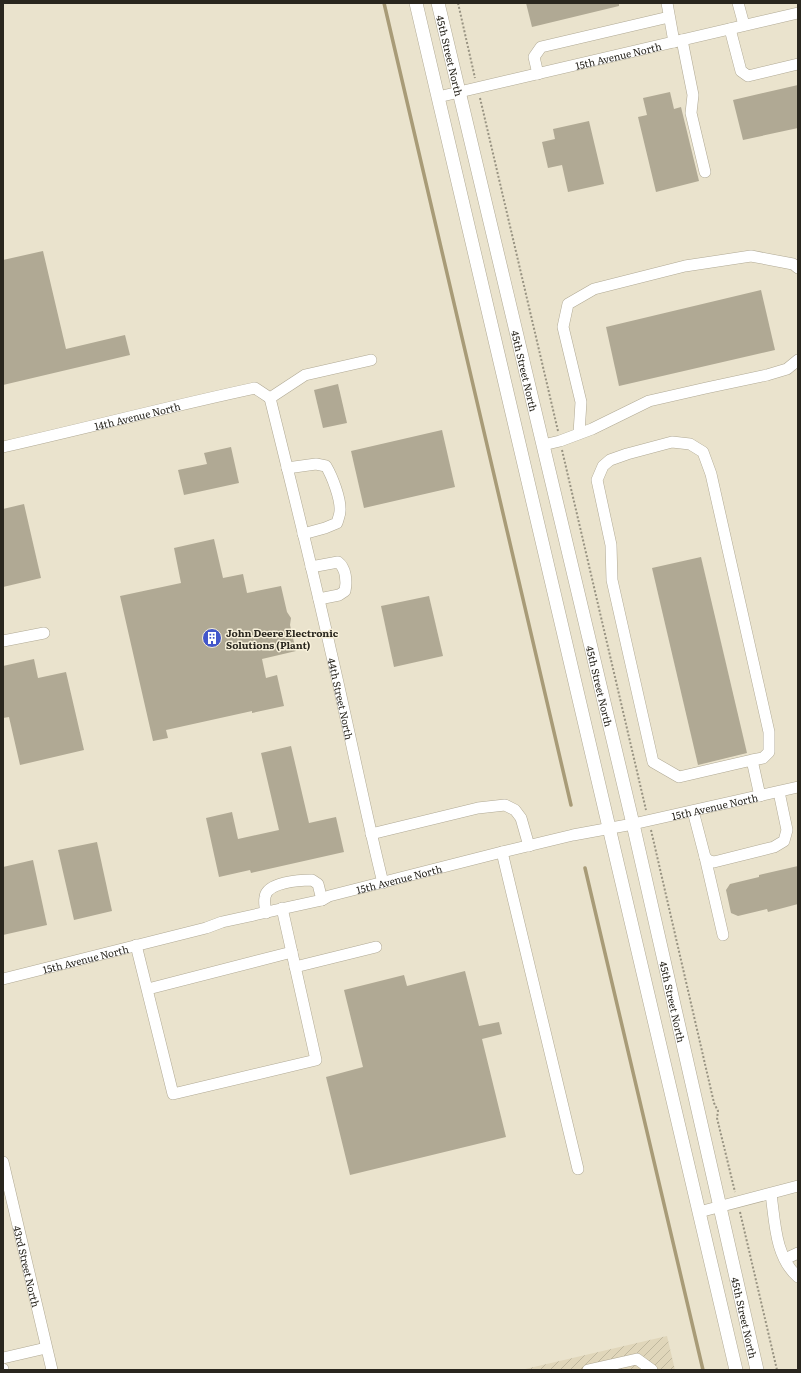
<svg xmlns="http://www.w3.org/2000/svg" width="801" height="1373" viewBox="0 0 801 1373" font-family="Literata,serif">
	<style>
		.industrial { fill: url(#industrial-furrows) }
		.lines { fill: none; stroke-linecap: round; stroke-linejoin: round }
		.stream { stroke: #a89b77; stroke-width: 3.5 }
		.building { fill: #b0a994 }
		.minor-casing { stroke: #b0a994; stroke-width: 12 }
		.major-casing { stroke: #b0a994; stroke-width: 14 }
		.path { stroke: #989382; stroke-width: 2; stroke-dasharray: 2 2; stroke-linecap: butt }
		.minor { stroke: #fff; stroke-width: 11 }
		.major { stroke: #fff; stroke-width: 13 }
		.labels { text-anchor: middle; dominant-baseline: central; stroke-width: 3; stroke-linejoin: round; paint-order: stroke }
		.street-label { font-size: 10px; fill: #29261e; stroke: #f7f0da }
		.poi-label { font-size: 10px; font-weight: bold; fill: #29261e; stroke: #f7f0da; text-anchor: start }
	</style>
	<defs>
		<pattern id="industrial-furrows" width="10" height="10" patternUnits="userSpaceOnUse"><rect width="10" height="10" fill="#e0d6ba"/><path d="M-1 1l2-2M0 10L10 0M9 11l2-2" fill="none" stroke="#c0b89f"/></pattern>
	</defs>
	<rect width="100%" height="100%" fill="#eae3cd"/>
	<path class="industrial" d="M667 1336 675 1370H521Z"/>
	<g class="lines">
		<g class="stream">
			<path d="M384 3 571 805"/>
			<path d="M585 868 703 1370"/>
		</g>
	</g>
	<g class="building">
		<path d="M526 3H619V6L532 27Z"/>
		<path d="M798 85V128L743 140 733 100Z"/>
		<path d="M670 92 674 109 681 107 699 181 656 192 638 117 647 115 643 98Z"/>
		<path d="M589 121 604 184 568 192 562 165 548 168 542 142 555 139 553 129Z"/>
		<path d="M43 251 66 349 125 335 130 355 3 385V260Z"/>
		<path d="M761 290 775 350 619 386 606 327Z"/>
		<path d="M338 384 347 423 323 428 314 390Z"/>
		<path d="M442 430 455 487 364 508 351 451Z"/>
		<path d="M231 447 239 483 184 495 178 470 207 464 204 453Z"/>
		<path d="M24 504 41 578 3 587V509Z"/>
		<path d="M214 539 223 578 243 574 247 593 281 586 287 612 291 618 290 625 296 651 262 659 266 678 277 675 284 706 252 713V711L166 730 168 738 153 741 120 596 181 583 174 548Z"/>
		<path d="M701 557 747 753 698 765 652 568Z"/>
		<path d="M429 596 443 656 394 667 381 606Z"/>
		<path d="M34 659 38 678 66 672 84 750 20 765 9 717 3 718V666Z"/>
		<path d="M291 746 309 823 336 817 344 852 251 873 250 870 219 877 206 818 232 812 238 839 279 830 261 753Z"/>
		<path d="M97 842 112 911 74 920 58 850Z"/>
		<path d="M33 860 47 925 3 935V867Z"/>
		<path d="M798 866V904L768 912 767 909 738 916 731 913 726 890 730 884 759 877V875Z"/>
		<path d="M465 971 479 1026 499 1022 502 1034 482 1039 506 1137 350 1175 326 1077 363 1067 344 990 404 975 407 986Z"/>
	</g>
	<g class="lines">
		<defs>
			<g id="minor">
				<path d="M667 3 674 42"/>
				<path d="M738 3 744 25"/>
				<path d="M730 29 741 71 748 76 798 64"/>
				<path d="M682 40 693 95 691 113 705 172"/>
				<path d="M538 74 534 57 541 47 669 17"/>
				<path id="s1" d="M438 97 798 13"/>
				<path id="s2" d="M270 398C291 483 312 567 331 652 349 729 364 806 383 883"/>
				<path d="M270 398 305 375 371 360"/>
				<path d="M579 433 581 402 563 327 568 304 594 289 685 266 751 256 793 264 798 268"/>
				<path d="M543 445 560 441 592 429 649 401 706 388 767 375 787 369 798 360"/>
				<path id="s3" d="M3 447C87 428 171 406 255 388L270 398"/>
				<path d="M287 468 316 464 326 466C332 476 341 499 340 511 340 515 338 519 337 523L325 528 303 534"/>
				<path d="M311 567 338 562C346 568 347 581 345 591L339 595 319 599"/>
				<path d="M3 641 44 633"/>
				<path d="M752 760 763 758 769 752V732L711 474 703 452 690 444 672 442 627 454 610 460 603 466 597 480 611 545 612 580 653 762 679 777 752 760 760 796"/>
				<path d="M693 811 705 857 709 861 714 862 774 847 784 841 787 830 779 792"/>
				<path d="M371 834 478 808 505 805 515 810 521 818 529 846"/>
				<path d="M502 852 578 1169"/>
				<path d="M705 857 723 935"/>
				<path d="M266 913C265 908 264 902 265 897 267 882 300 880 312 880L318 884 322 900"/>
				<path d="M136 945 173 1094 316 1060 282 908"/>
				<path d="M295 967 376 947"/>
				<path id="s4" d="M3 979 206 928 222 922 322 900 329 896 502 852 573 835 633 824 798 787"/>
				<path d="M148 989 292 952"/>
				<path id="s5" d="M3 1162 52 1370"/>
				<path d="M771 1194C775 1222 775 1257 798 1277"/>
				<path d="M699 1212 798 1186"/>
				<path d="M785 1259 798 1253"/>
				<path d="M3 1358 46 1348"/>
				<path d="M3 1369V1370"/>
				<path d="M588 1370 637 1359 652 1370"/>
			</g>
			<g id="major">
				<path d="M416 3 736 1370"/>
				<path id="s6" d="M438 3 633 824 757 1370"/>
			</g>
		</defs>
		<use href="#minor" class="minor-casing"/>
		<use href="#major" class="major-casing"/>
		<g class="path">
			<path d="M458 3 475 78"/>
			<path d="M480 98 558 431"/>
			<path d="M562 450 646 810"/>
			<path d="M651 830 714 1103 718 1111 717 1118 735 1192"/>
			<path d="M740 1212 777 1370"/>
		</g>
		<use href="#minor" class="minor"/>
		<use href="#major" class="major"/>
	</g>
	<defs>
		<symbol id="building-disc" viewBox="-11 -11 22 22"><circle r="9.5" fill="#4256ca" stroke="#f7f0da"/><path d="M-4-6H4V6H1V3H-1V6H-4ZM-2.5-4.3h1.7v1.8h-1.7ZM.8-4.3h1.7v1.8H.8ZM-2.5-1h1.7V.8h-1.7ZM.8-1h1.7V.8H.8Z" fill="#fff"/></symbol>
	</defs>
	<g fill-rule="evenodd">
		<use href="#building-disc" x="201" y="627" width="22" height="22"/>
	</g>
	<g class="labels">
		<g class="street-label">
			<text stroke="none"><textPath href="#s6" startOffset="54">45th Street North</textPath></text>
			<text stroke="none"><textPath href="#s1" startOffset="185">15th Avenue North</textPath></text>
			<text stroke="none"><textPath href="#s6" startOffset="378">45th Street North</textPath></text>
			<text stroke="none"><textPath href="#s3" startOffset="138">14th Avenue North</textPath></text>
			<text stroke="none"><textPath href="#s6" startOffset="702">45th Street North</textPath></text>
			<text stroke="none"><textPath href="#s2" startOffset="309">44th Street North</textPath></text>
			<text stroke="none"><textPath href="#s4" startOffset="733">15th Avenue North</textPath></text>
			<text stroke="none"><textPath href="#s4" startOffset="409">15th Avenue North</textPath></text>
			<text stroke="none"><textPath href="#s4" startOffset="85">15th Avenue North</textPath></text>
			<text stroke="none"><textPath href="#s6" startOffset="1026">45th Street North</textPath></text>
			<text stroke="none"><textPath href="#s5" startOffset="107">43rd Street North</textPath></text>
			<text stroke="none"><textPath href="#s6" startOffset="1350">45th Street North</textPath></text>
		</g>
		<g class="poi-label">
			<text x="226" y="632">John Deere Electronic<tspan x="226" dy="12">Solutions (Plant)</tspan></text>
		</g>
	</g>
	<rect width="801" height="1373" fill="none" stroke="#29261e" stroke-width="8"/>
</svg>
